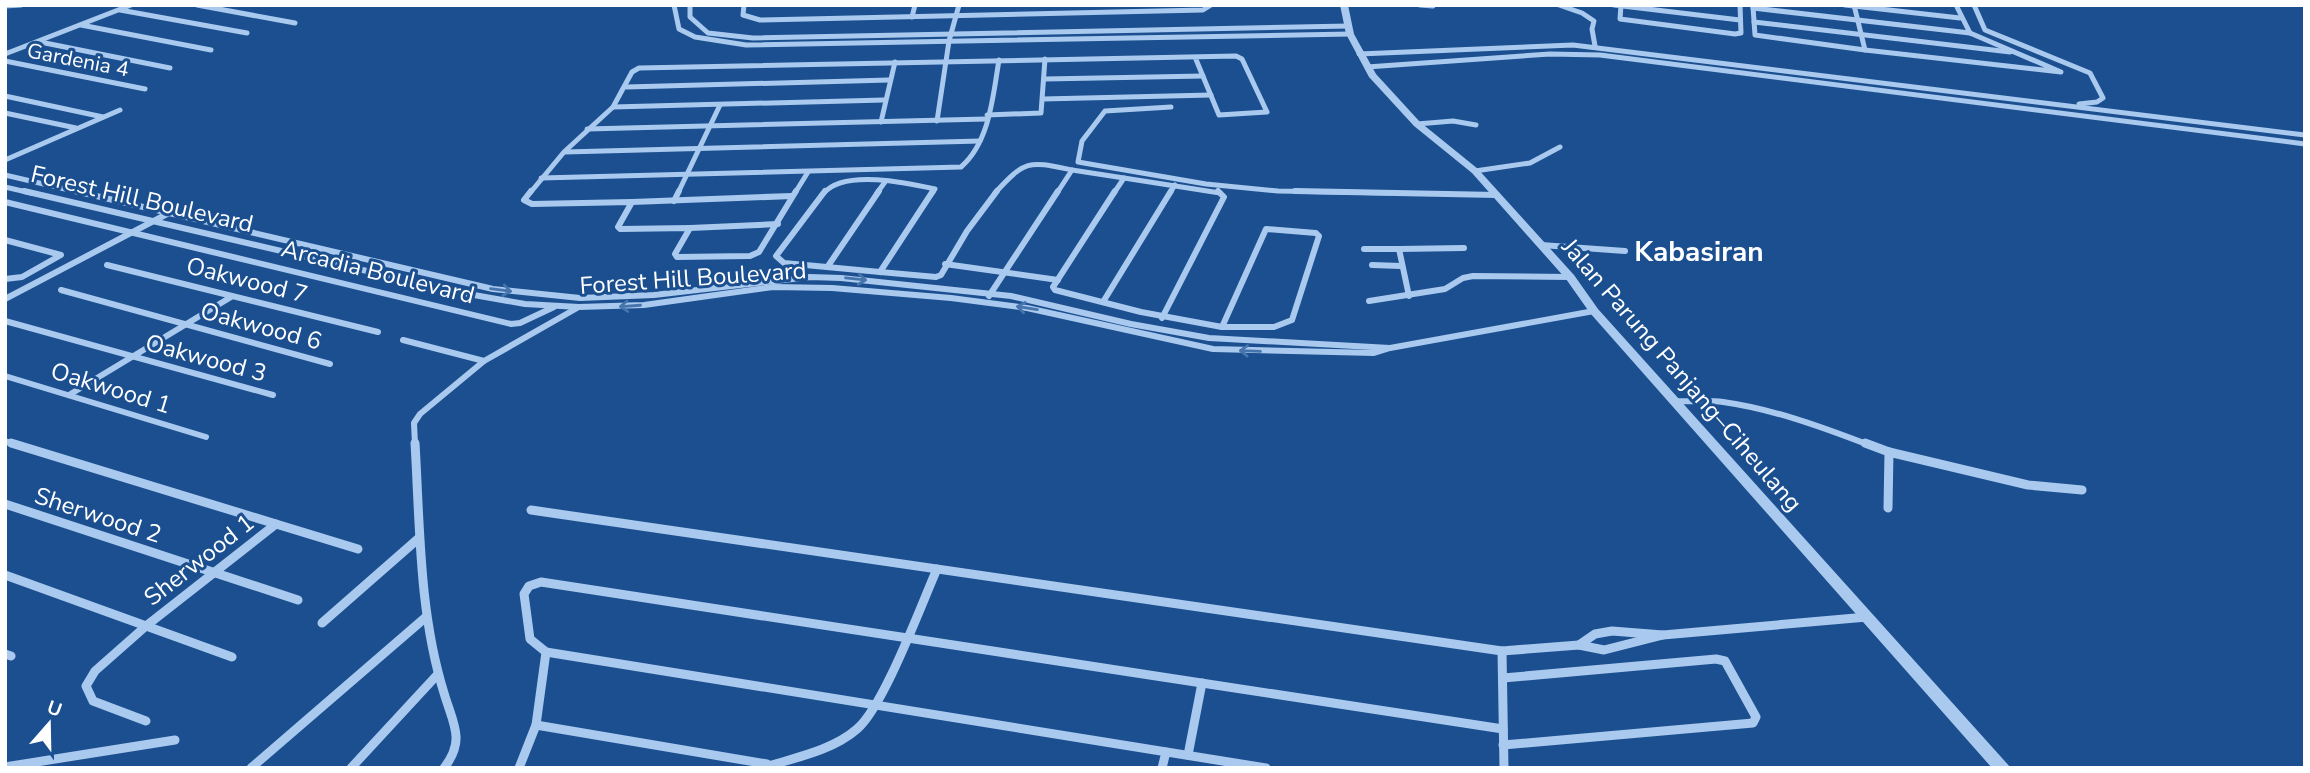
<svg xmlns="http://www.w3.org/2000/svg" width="2310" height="773" viewBox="0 0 2310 773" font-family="'Nunito Sans',sans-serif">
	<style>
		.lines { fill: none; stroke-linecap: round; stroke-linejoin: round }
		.minor-far2 { stroke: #a9c9ee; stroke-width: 5 }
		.minor-far1 { stroke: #a9c9ee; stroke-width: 6 }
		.minor { stroke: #a9c9ee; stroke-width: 9 }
		.tertiary { fill: #a9c9ee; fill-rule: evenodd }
		.oneway { stroke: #4674ac }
		.labels { text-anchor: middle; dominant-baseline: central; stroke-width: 6; stroke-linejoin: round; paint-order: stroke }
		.far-street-label { font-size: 21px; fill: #fff; stroke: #1b4f8f }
		.street-label { font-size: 24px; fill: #fff; stroke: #1b4f8f }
		.quarter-label { font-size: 28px; font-weight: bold; fill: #fff; stroke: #1b4f8f }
	</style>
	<rect width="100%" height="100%" fill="#1b4f8f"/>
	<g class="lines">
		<g class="minor-far2">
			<path d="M197 5 295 23"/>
			<path d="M674 5 679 29 695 37 746 45 1350 34"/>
			<path d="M690 5V17L708 33 753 38 1349 26"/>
			<path d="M744 5 743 15 760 20 1203 10 1211 5"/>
			<path d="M1420 5 1433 6"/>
			<path d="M1559 5 1582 13 1594 21 1592 29 1595 46"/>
			<path d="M1614 5 1740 20"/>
			<path d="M1621 5 1620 19 1735 34 1741 33 1740 5"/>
			<path d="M1845 5 1960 18"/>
			<path d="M1854 5 1865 50 2061 72 1970 33 1956 5"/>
			<path d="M1974 5 1985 30 2090 73 2103 98 2097 102 2079 104"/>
			<path d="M5 6 21 5"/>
			<path d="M1753 7 1755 35 1865 50"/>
			<path d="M1753 8 1970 33"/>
			<path d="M120 10 247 33"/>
			<path d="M912 17 915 5"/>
			<path d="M1754 22 2010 52"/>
			<path d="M81 25 211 50"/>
			<path d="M40 42 170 68"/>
			<path d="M5 54 131 5"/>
			<path d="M1359 54 1573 45 2305 135"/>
			<path d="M5 61 145 89"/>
			<path d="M1367 67 1550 54 1600 55 2305 144"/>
			<path d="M1045 79 1203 76"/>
			<path d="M626 87 889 80"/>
			<path d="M5 96 103 117"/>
			<path d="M1043 99 1211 95"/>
			<path d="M613 107 884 100"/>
			<path d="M1171 107 1105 111 1082 141 1078 162 1206 184 1278 191 1391 193"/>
			<path d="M5 113 76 128"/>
			<path d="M987 115 1041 113 1045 59"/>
			<path d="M937 121 949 41 959 5"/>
			<path d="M881 122 895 62"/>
			<path d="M1417 124 1453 121 1476 125"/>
			<path d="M587 129 986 119"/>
			<path d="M565 152 980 141"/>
			<path d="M5 160 120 110"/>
			<path d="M1475 171 1530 163 1560 147"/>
			<path d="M5 175 82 193"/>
			<path d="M541 178 961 167C990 142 993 95 999 60"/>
			<path d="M1124 178 1220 193"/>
			<path d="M5 187 31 193"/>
			<path d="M530 193 564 152 613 107 632 72 639 68 1236 56 1242 59 1267 112 1219 115 1195 57"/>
			<path d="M678 193 720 105"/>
			<path d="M795 193 808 172"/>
			<path d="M824 193C844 169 908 183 935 189L932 193"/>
			<path d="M877 193 885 182"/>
			<path d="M995 193C1026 159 1029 161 1072 170"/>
			<path d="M1057 193 1072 170 1124 178 1114 193"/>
			<path d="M1170 193 1175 185"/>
		</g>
		<g class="minor-far1">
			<path d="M24 191 457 292 525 304 579 307 644 305 773 287 832 288 951 298 1027 308 1213 349 1374 353 1390 348"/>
			<path d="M75 191 493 289 580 298 654 295 810 277 841 278 1011 296 1131 324 1209 338 1390 348 1594 311"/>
			<path d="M531 191 524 200 532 204 632 202 618 227 620 229 690 228 675 254 677 257 750 256 759 252 796 191"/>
			<path d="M825 191 776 256 784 263 880 272"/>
			<path d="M1115 191 1053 287 1055 290 1141 312 1222 327"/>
			<path d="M1295 191 1497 195"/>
			<path d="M674 201 679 191"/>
			<path d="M5 202 511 324 520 323 554 307"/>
			<path d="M632 202 792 196"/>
			<path d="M690 228 778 224"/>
			<path d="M1266 229 1316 233 1319 236 1292 320 1274 327H1222Z"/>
			<path d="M5 240 61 255 22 277 5 279"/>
			<path d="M1541 245 1625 251"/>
			<path d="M1364 249H1399L1409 296"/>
			<path d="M1399 249 1464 248"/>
			<path d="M945 264 1058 280"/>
			<path d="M107 265 378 332"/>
			<path d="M1372 265 1401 266"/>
			<path d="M828 266 879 191"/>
			<path d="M880 272 936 277 941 275 967 231 997 191"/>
			<path d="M880 272 933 191"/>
			<path d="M61 290 330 364"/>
			<path d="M989 296 1058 191"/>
			<path d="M5 299 167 214"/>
			<path d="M1369 301 1445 289 1463 278 1473 276 1570 277"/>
			<path d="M1103 302 1171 191"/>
			<path d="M1162 318 1224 197 1218 191"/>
			<path d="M5 321 273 395"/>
			<path d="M403 340 484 361"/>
			<path d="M5 376 206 437"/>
			<path d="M69 395 231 297"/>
			<path d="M1674 401C1690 402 1707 400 1723 402 1773 409 1822 427 1869 445"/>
			<path d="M5 441 17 445"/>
			<path d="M415 445 414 423 420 414 484 361 577 308"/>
		</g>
		<g class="minor">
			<path d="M11 443 276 524 146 626 95 671 86 686 93 701 146 721"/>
			<path d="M415 443C420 527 419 613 444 693 453 724 466 740 444 768"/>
			<path d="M1865 443 1889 452"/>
			<path d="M5 504 298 600"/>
			<path d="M1888 508 1889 452 2028 485 2082 490"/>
			<path d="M531 510 1502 651 1579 645 1604 650 1663 635"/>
			<path d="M276 524 358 549"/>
			<path d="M5 575 232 657"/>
			<path d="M322 623 419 538"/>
			<path d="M1579 645 1595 634 1612 631 1663 635 1867 617"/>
			<path d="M1502 651 1504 768"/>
			<path d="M546 652 1266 768"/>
			<path d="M5 654 11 656"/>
			<path d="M1503 678 1716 659 1725 661 1756 717 1753 723 1503 745"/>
			<path d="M536 725 767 764"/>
			<path d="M1188 755 1202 683"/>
			<path d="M5 767 175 740"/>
			<path d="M251 768 426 617"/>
			<path d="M351 768 438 674"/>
			<path d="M519 768 536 725 546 652 530 639 524 594 529 586 541 582 1503 729"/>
			<path d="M762 768C793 758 832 751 857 729 884 706 921 605 937 569"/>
			<path d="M1162 768 1166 752"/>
		</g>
		<path class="tertiary" d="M1340 5H1348L1354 34 1376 74 1420 122 1478 169 1574 275 1598 309 2011 768H1992L1590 313 1566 279 1472 173 1414 126 1369 77 1346 34Z"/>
	</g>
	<defs><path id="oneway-shaft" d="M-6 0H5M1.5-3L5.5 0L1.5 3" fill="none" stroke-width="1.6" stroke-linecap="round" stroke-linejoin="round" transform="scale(1.75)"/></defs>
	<g class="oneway">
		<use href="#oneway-shaft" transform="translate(856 279) rotate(6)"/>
		<use href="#oneway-shaft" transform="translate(501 290) rotate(7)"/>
		<use href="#oneway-shaft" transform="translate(630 306) rotate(176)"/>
		<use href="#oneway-shaft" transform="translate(1027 308) rotate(-171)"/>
		<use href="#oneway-shaft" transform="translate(1250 351) rotate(-178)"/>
	</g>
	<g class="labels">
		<g class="far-street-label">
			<text transform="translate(78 60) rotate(11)">Gardenia 4</text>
		</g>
		<g class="street-label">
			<text transform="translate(142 199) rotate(13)">Forest Hill Boulevard</text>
			<text transform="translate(378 272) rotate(14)">Arcadia Boulevard</text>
			<text transform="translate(693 278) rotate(-4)">Forest Hill Boulevard</text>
			<text transform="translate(247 280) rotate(14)">Oakwood 7</text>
			<text transform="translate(261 326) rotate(15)">Oakwood 6</text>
			<text transform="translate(206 358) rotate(15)">Oakwood 3</text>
			<text transform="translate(1682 375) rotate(49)">Jalan Parung Panjang–Ciheulang</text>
			<text transform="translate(111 388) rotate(17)">Oakwood 1</text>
			<text transform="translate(98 515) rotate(18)">Sherwood 2</text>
			<text transform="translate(199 560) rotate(-38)">Sherwood 1</text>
		</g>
		<g class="quarter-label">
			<text x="1699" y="252">Kabasiran</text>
		</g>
	</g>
	<rect width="2310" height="773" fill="none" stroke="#ffffff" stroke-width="14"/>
	<g transform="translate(49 724) rotate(20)" stroke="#1b4f8f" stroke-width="5" paint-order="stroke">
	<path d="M0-5L12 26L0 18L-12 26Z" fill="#ffffff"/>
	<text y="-10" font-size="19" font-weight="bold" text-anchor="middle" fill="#ffffff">U</text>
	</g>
</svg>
